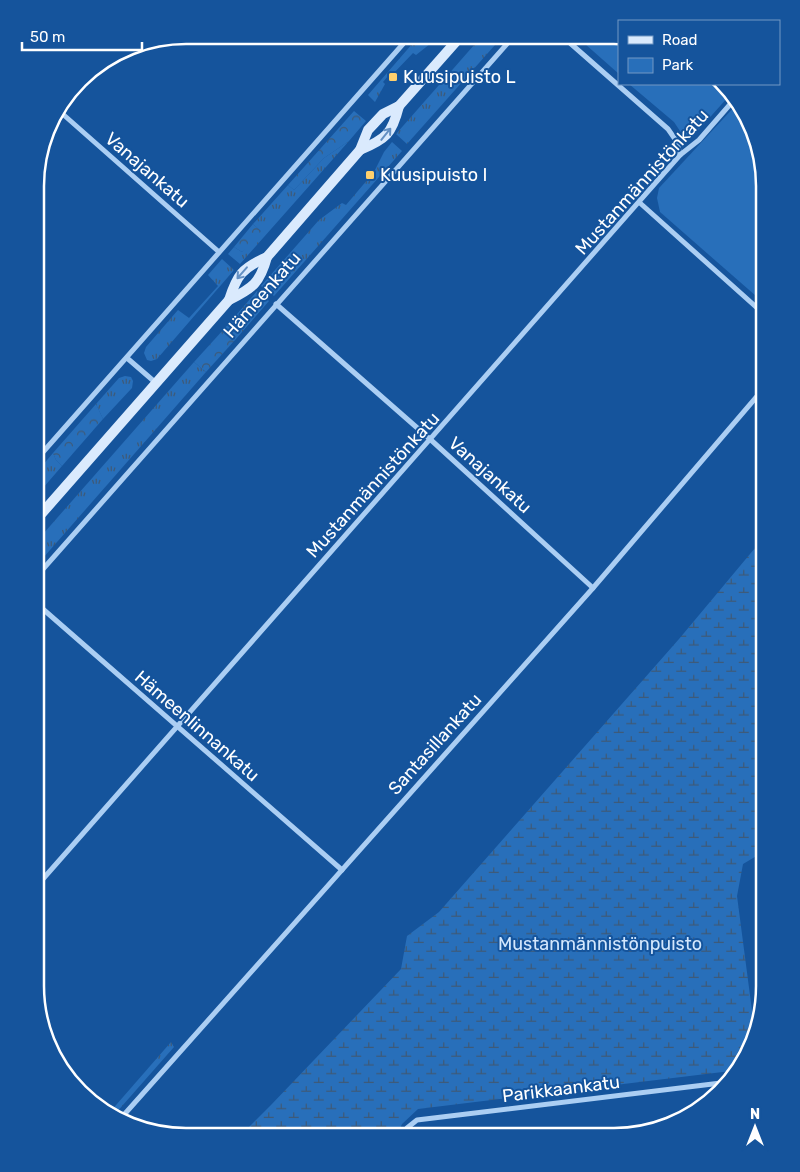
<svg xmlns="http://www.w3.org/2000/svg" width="800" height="1172" viewBox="0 0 800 1172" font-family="Rubik,sans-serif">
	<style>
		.grass { fill: url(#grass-tufts) }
		.forest { fill: url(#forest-crowns) }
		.wetland { fill: url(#wetland-marsh) }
		.park { fill: #286fba }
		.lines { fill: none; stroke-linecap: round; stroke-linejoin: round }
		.street { stroke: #abcef3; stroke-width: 5 }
		.secondary { stroke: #daeafd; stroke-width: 10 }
		.oneway { stroke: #6490c3 }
		.poi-dot { fill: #ffd06d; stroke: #15549c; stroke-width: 2 }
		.labels { text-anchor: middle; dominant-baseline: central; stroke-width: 4; stroke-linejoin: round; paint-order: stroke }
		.poi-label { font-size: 18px; fill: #fff; stroke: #15549c; text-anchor: start }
		.street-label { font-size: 18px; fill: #fff; stroke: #15549c }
		.park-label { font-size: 18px; fill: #d3e7fd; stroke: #15549c }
		.rim { fill: none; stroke: #fff; stroke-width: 2.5 }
	</style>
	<defs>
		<pattern id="grass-tufts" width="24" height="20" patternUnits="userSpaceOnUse" patternTransform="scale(1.25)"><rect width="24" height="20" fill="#286fba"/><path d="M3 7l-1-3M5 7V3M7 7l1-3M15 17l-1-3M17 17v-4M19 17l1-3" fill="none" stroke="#3e5a78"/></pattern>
		<pattern id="forest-crowns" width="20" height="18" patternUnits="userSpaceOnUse" patternTransform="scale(1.25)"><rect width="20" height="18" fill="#286fba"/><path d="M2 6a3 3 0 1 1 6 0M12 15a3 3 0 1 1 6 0" fill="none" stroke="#3e5a78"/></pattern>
		<pattern id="wetland-marsh" width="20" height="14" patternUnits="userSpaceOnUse" patternTransform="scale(1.25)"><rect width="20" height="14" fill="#286fba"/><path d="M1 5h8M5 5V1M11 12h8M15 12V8" fill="none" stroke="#3e5a78"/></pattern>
	</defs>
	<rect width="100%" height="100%" fill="#15549c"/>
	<g class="grass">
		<path d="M419 36H440L416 55 413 53 390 77 388 76 383 82 385 84 375 102 368 95Z"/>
		<path d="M482 36H503L407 144 396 134Z"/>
		<path d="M349 141 240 264 228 254 234 247 242 252 261 231 253 224 288 185 294 190 324 158Z"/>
		<path d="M392 142 402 151 274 296 261 286 319 220 342 203 346 205 374 172 384 152Z"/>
		<path d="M222 259 234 270 157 359 151 361 147 360 144 353 146 347 178 310 189 318 218 286 208 275Z"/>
		<path d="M257 291 269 301 235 340 224 329Z"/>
		<path d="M194 362 206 372 36 566V542Z"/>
		<path d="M125 376 131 377 133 381 132 388 103 419 96 404 119 378Z"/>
		<path d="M53 453 56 460 62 466 36 496V473Z"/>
		<path d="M171 1042 174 1047 115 1114 110 1112Z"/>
	</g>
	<g class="forest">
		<path d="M354 111 366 121 349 141 324 158 294 190 288 185Z"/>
		<path d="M253 224 261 231 256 241 242 252 234 247Z"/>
		<path d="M224 329 235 340 206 372 194 362Z"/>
		<path d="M96 404 103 419 62 466 56 460 53 453Z"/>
	</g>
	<path class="wetland" d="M765 536V851L743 864 737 896 754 1026 739 1070 418 1109 402 1124 397 1136H240L271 1105 401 969 407 936 439 912 679 639Z"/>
	<g class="park">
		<path d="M576 36H619V74Z"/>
		<path d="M629 84H719L729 96 695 134 684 137 674 122Z"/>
		<path d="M736 105 753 128 765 186V304L660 212 657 198 659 188Z"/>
	</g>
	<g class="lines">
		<g class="street">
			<path d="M562 36 668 129 677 142 680 155"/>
			<path d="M57 109 219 252"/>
			<path d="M53 117 99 65"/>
			<path d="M640 203 765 315"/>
			<path d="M276 304 431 440 593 588"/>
			<path d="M127 358 156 383"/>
			<path d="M36 460 410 36"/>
			<path d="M36 577 514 36"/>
			<path d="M36 603 342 870"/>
			<path d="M35 888 680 155 699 140 733 101"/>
			<path d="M761 1006C760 995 759 986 765 977"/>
			<path d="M122 1117 593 588 765 387"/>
			<path d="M404 1136 407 1128 417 1120 729 1082"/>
		</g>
		<g class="secondary">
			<path d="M360 150C386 139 392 134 399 106"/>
			<path d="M229 300C237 275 242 268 267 257L360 150 368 130 383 114 399 106 461 36"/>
			<path d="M36 520 229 300C253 288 260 283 267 257"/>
		</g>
	</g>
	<defs><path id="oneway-shaft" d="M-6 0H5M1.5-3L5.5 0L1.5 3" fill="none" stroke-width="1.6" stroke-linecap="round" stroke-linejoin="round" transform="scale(1.25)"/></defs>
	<g class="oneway">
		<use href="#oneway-shaft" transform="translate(386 134) rotate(-51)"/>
		<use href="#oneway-shaft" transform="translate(242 273) rotate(131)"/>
	</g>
	<g class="poi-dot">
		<rect x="388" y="72" width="10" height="10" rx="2.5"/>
		<rect x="365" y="170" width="10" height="10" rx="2.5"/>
	</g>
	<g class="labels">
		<g class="poi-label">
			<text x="403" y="77">Kuusipuisto L</text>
			<text x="380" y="175">Kuusipuisto I</text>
		</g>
		<g class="street-label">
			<text transform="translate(147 170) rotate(41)">Vanajankatu</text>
			<text transform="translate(642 182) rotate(-48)">Mustanmännistönkatu</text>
			<text transform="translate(262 295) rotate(-49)">Hämeenkatu</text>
			<text transform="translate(490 475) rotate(42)">Vanajankatu</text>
			<text transform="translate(373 485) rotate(-48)">Mustanmännistönkatu</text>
			<text transform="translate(197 726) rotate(41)">Hämeenlinnankatu</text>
			<text transform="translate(435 744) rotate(-48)">Santasillankatu</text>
			<text transform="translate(561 1089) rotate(-7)">Parikkaankatu</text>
		</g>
		<g class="park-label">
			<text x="600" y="944">Mustanmännistönpuisto</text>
		</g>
	</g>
	<path d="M0 0H800V1172H0ZM186 44H614A142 142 0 0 1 756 186V986A142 142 0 0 1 614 1128H186A142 142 0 0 1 44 986V186A142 142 0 0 1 186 44Z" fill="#15549c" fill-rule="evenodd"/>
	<path class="rim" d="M186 44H614A142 142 0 0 1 756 186V986A142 142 0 0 1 614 1128H186A142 142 0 0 1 44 986V186A142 142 0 0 1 186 44Z"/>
	<rect x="618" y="20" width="162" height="65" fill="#15549c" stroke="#7398c4"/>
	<rect x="628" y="36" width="25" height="8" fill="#daeafd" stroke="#7398c4"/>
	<text x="662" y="45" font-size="15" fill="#ffffff">Road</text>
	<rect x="628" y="58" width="25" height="15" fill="#286fba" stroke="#7398c4"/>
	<text x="662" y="70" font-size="15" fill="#ffffff">Park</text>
	<g transform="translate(755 1127)" stroke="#15549c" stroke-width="4" paint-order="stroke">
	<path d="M0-4L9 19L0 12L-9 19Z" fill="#ffffff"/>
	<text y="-8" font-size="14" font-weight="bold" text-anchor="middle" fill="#ffffff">N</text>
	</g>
	<path d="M22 42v8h120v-8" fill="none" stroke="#ffffff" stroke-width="2.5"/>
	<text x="30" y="42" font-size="15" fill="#ffffff" stroke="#15549c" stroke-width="4" paint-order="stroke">50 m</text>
</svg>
